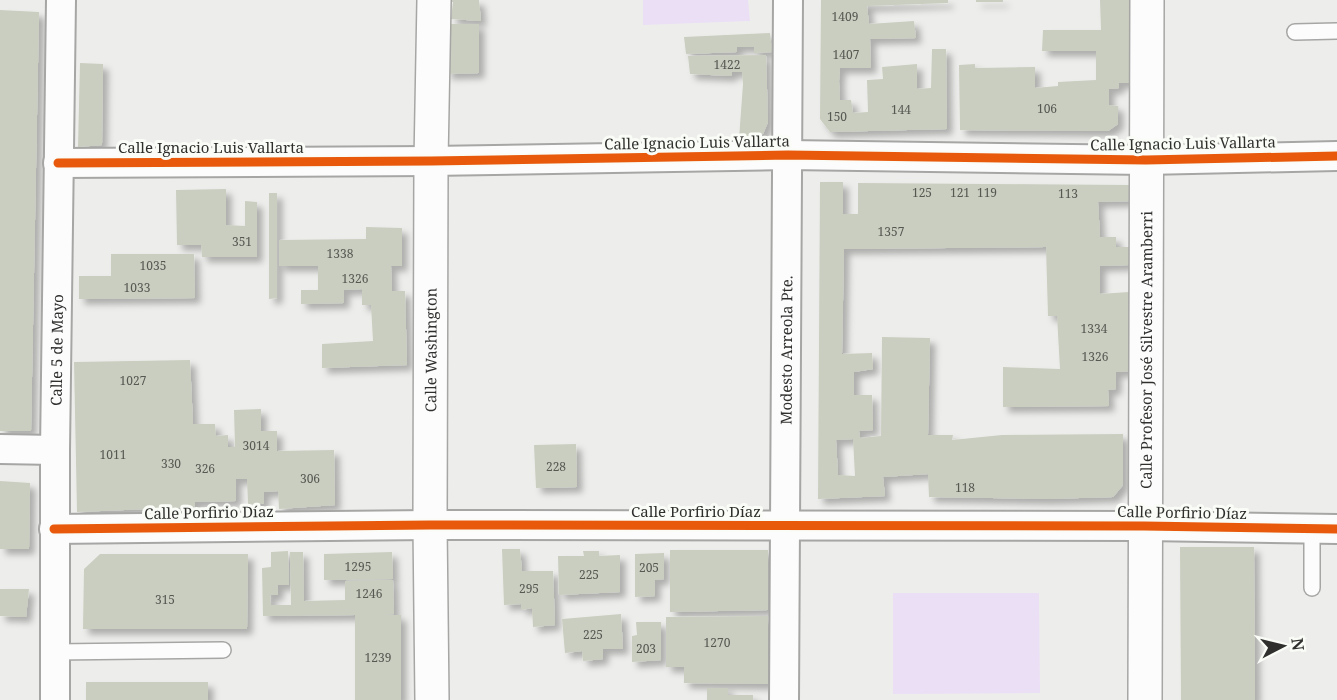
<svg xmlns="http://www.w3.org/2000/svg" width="1337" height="700" viewBox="0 0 1337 700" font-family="'Noto Serif',serif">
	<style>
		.green { fill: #ebdff6 }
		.building { fill: #cacec0; fill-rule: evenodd; filter: url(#shadow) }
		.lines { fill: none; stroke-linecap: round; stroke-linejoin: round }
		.lane-casing { stroke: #a6a6a5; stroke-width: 18 }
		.street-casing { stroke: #a6a6a5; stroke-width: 32 }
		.secondary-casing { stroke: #a6a6a5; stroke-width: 36 }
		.lane { stroke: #fcfcfc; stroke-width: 15 }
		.street { stroke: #fcfcfc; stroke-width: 28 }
		.secondary { stroke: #fcfcfc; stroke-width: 33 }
		.cycleway-casing { stroke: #fafcf7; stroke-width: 13 }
		.cycleway { stroke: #e8590c; stroke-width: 9 }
		.labels { text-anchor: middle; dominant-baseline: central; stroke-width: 6; stroke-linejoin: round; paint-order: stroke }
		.number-label { font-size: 12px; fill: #565852 }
		.street-label { font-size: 15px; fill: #2f302e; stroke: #fafcf7 }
	</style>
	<defs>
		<filter id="shadow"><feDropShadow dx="5.5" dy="5.5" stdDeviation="3" flood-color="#0004"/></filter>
	</defs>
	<rect width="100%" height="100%" fill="#edeeeb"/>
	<g class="green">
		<path d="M643 0H748L750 21 643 25Z"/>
		<path d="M893 593H1039L1040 693 893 694Z"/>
	</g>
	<g class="building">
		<path d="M449 0H479L481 21 451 19 453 2H449Z"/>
		<path d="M821 0H948V3L867 6 869 24 914 21 916 38 870 39 871 68H840L839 81 840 100H851L853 113 868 112 867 80 883 79 882 67 917 64V89L931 88 932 49H946L947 129 830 132 820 119Z"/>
		<rect x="976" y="0" width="27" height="2"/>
		<path d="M1100 0H1131V83H1119V88L1109 89V105L1118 106V124L1108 131 960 130 959 65 975 64V68L1035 67V88L1058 86V82L1096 80V51H1042L1043 30H1101Z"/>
		<path d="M0 10 39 12 31 431H0Z"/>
		<path d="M449 24H479V73L446 74Z"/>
		<path d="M770 33 772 52 754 53V47H737V52L686 54 684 37Z"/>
		<path d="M766 55 768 122 763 134 739 139 743 84 742 72H732L731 76 690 74 688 56Z"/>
		<path d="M80 63 103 64 102 145 78 147Z"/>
		<path d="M820 182H843V214H858V183L1133 185V201L1098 202 1100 237H1116V247H1130L1129 265 1100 266V294L1129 292 1131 371 1116 372V389L1108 390 1109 406 1003 407V367L1060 369 1057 316H1048L1046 247 844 249 842 354 872 353 873 369 854 372V395H872L873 430 859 431 860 438 881 436 882 337 930 338 928 435H953L952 440 1002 435 1123 434V485L1113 497 1047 499 929 497 928 474 883 477 885 496 818 499ZM853 439 855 476 838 475 836 440Z"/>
		<path d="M226 189V225L245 226V201L257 202V257H202L201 245H177L176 190Z"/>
		<path d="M269 193H277V298L269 299Z"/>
		<path d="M366 227 402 228V266H391L392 291H405L407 365 322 368V344L373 341 371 305H362V289L344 290V303L301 304V290H318V266H279V240L366 239Z"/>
		<path d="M111 254H194L195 298 79 299V276H111Z"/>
		<path d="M190 360 193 424H215L216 436 228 435V447H235L234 410 261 409V431H277V451L334 450 335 505 279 509 278 491 264 492V504H248L247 479H236V501L195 502V507L77 512 74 362Z"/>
		<path d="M576 444 577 487 536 488 534 445Z"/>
		<path d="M0 481 30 483 29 549H0Z"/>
		<path d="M1180 547H1254L1255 700H1181Z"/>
		<path d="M502 549H520L522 571H553L555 625 533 627 532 608 521 610V604L504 605Z"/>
		<path d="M670 550H768V610L670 612Z"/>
		<path d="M288 551 289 585H278V595H270L271 605H291L290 552H303L304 601 345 600V581L393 580 394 614 381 615H401V700H355V615L263 616 262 568 271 567V552Z"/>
		<path d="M583 551H599V556L620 555V592L559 595 558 556H584Z"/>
		<path d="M392 552 393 579 324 580V554Z"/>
		<path d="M664 553V579L655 580V596L635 597V554Z"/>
		<path d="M100 554H248L247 629H83L84 569Z"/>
		<path d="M0 589H29L26 617 0 616Z"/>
		<path d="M621 614 623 649H603V659L583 661 582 651 565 653 562 619Z"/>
		<path d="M768 616V684L684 683V667H666V617Z"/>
		<path d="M636 622H661V660L632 662V636L637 635Z"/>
		<rect x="86" y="682" width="122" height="18"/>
		<path d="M707 688H728V695H753V700H707Z"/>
	</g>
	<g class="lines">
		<defs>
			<g id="lane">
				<path d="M1295 32 1337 31"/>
				<path d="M1312 529V588"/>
				<path d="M55 652 223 650"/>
			</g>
			<g id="street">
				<path d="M58 163 431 161 788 155 1146 160 1337 156"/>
				<path d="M0 449 55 450"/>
				<path d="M54 529 430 525 1144 526 1337 529"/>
				<path id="s1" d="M55 700V450L61 0"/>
				<path id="s2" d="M784 700 788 0"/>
			</g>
			<g id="secondary">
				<path id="s3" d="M432 700 430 525 431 161 434 0"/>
				<path id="s4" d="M1145 700 1147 0"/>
			</g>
		</defs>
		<use href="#lane" class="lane-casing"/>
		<use href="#street" class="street-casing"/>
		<use href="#secondary" class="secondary-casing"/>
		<use href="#lane" class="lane"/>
		<use href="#street" class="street"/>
		<use href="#secondary" class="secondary"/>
		<defs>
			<g id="cycleway">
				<path d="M58 163 431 161 788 155 1146 160 1337 156"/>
				<path d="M54 529 430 525 1144 526 1337 529"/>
			</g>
		</defs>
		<use href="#cycleway" class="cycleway-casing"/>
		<use href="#cycleway" class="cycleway"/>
	</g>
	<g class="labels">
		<g class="number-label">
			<text x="845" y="16">1409</text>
			<text x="846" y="54">1407</text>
			<text x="727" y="64">1422</text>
			<text x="1047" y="108">106</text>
			<text x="901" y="109">144</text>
			<text x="837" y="116">150</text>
			<text x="922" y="192">125</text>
			<text x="960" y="192">121</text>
			<text x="987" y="192">119</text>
			<text x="1068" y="193">113</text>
			<text x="891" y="231">1357</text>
			<text x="242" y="241">351</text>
			<text x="340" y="253">1338</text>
			<text x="153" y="265">1035</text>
			<text x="355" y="278">1326</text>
			<text x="137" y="287">1033</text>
			<text x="1094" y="328">1334</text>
			<text x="1095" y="356">1326</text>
			<text x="133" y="380">1027</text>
			<text x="256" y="445">3014</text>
			<text x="113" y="454">1011</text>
			<text x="171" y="463">330</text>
			<text x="556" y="466">228</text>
			<text x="205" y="468">326</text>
			<text x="310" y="478">306</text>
			<text x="965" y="487">118</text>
			<text x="358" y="566">1295</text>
			<text x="649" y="567">205</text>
			<text x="589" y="574">225</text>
			<text x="529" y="588">295</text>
			<text x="369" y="593">1246</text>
			<text x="165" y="599">315</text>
			<text x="593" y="634">225</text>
			<text x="717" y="642">1270</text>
			<text x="646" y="648">203</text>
			<text x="378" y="657">1239</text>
		</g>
		<g class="street-label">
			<text transform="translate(697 142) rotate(-1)">Calle Ignacio Luis Vallarta</text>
			<text transform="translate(1183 143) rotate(-1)">Calle Ignacio Luis Vallarta</text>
			<text x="211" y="147">Calle Ignacio Luis Vallarta</text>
			<text stroke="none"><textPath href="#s1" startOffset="350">Calle 5 de Mayo</textPath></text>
			<text stroke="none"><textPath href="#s3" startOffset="350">Calle Washington</textPath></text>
			<text stroke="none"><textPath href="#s2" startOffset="350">Modesto Arreola Pte.</textPath></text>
			<text stroke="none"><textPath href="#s4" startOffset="350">Calle Profesor José Silvestre Aramberri</textPath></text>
			<text x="696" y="511">Calle Porfirio Díaz</text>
			<text transform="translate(209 512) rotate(-1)">Calle Porfirio Díaz</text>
			<text transform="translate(1182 512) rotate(1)">Calle Porfirio Díaz</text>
		</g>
	</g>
	<g transform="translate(1283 646) rotate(83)" stroke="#fafcf7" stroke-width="4.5" paint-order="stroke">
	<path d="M0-4.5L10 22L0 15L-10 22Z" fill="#2f302e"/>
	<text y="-9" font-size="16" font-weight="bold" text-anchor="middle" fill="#2f302e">N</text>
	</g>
</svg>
